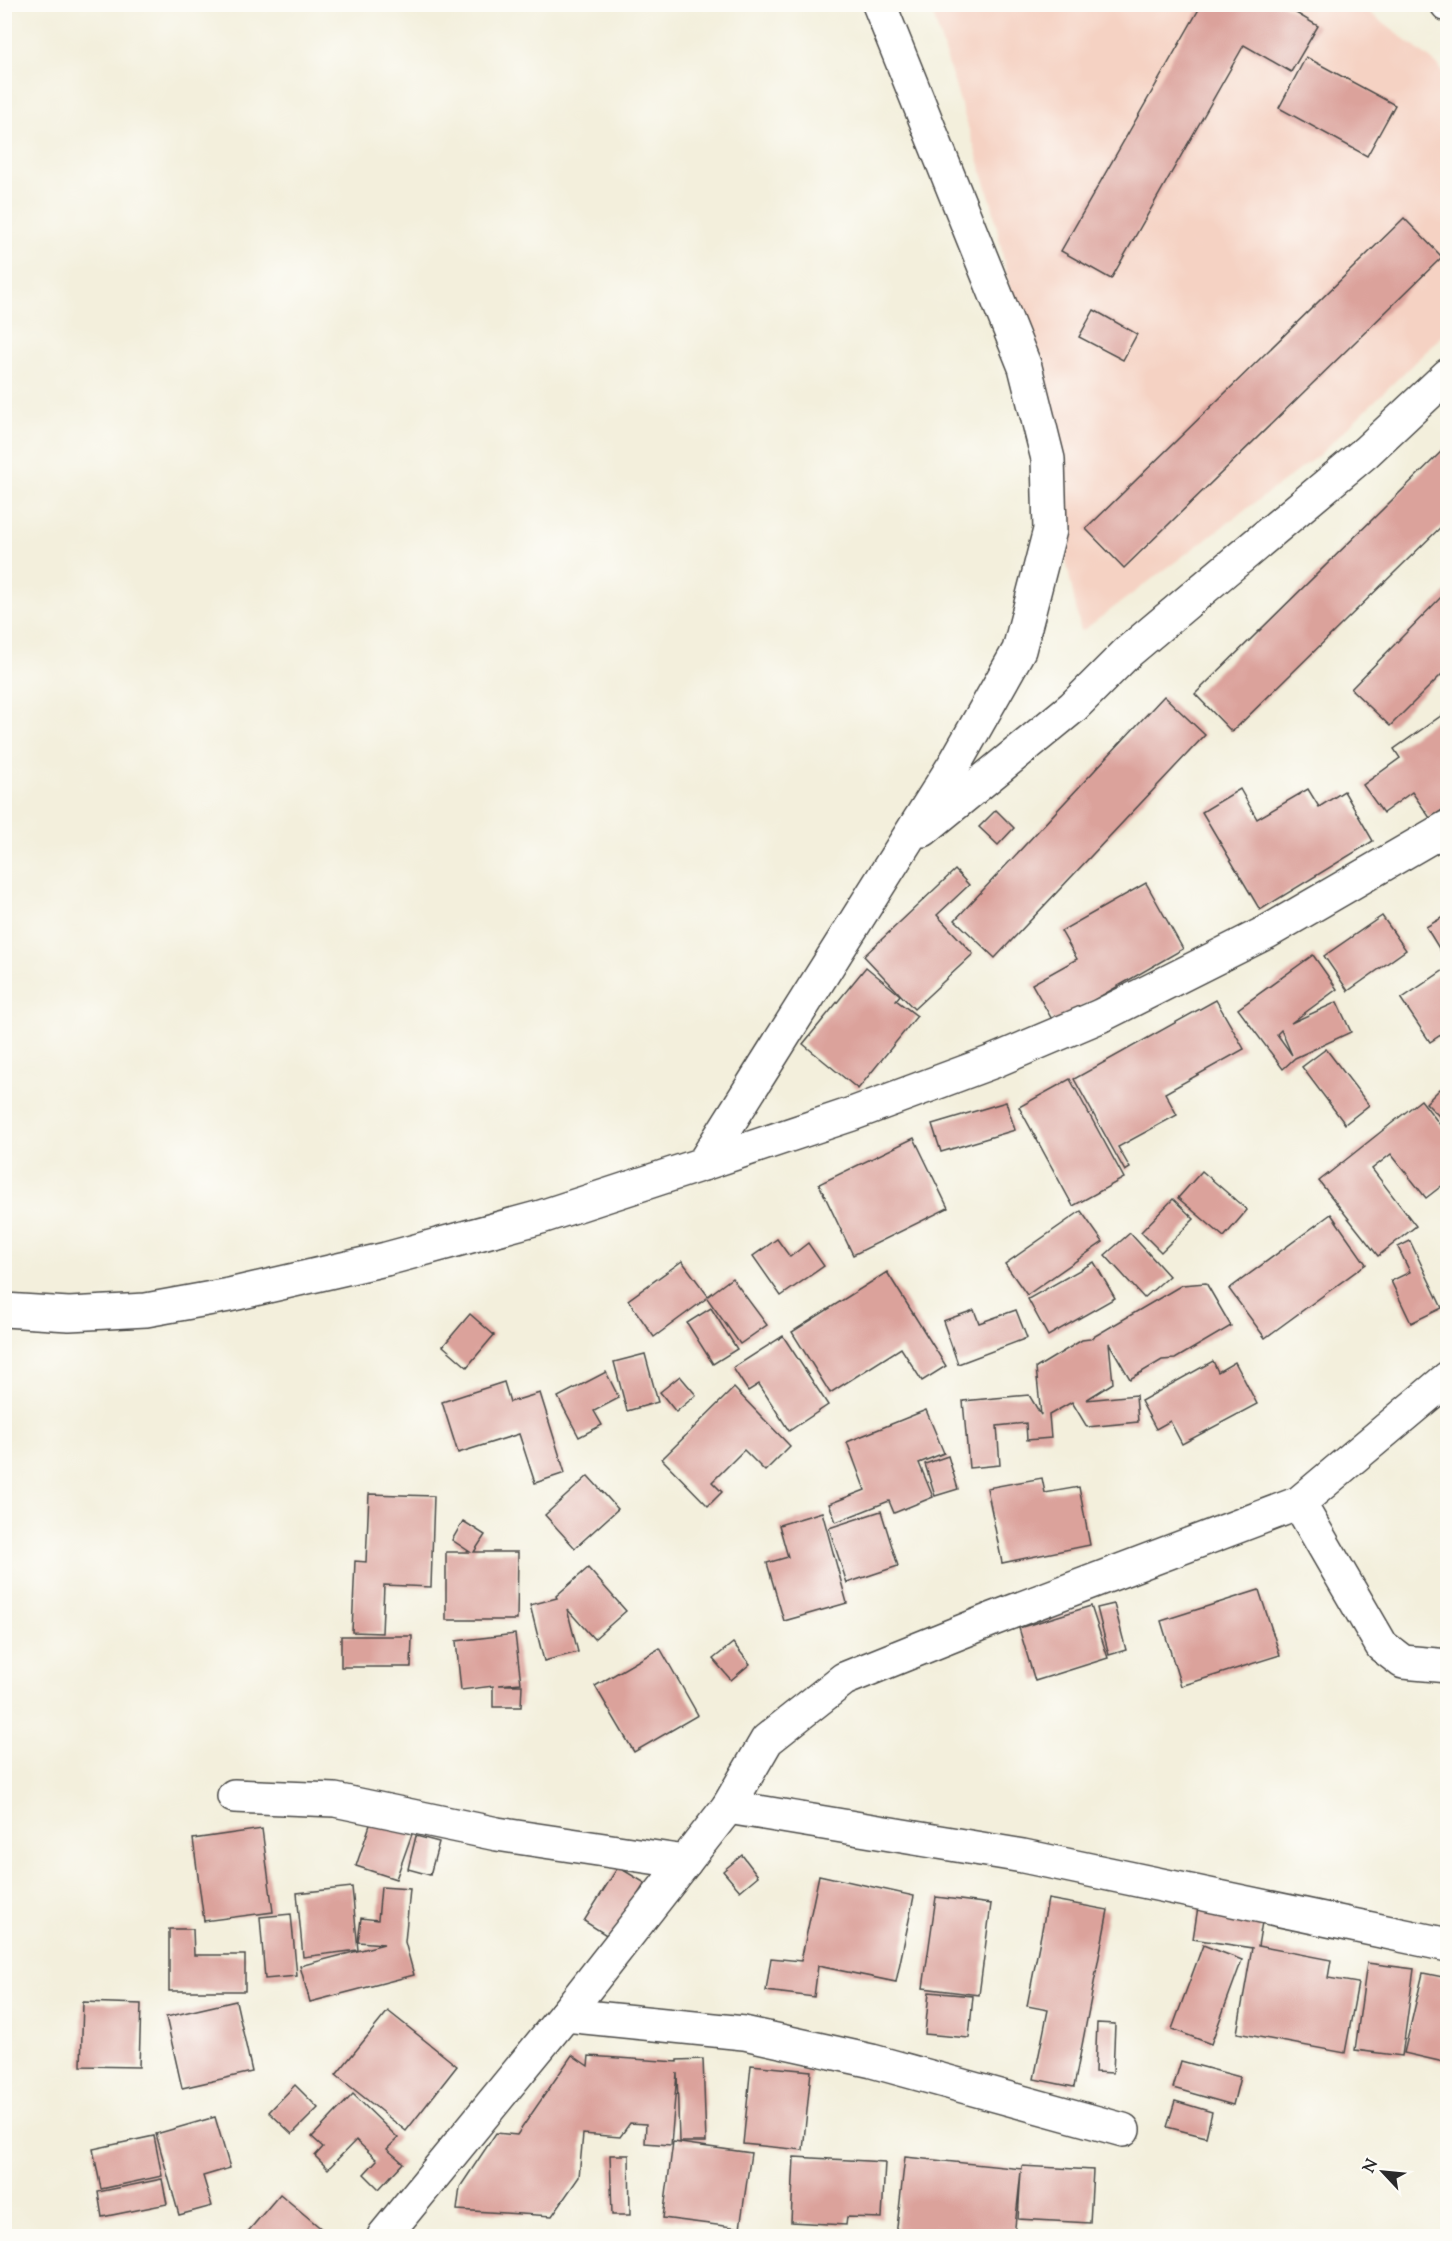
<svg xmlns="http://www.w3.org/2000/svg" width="1452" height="2241" viewBox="0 0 1452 2241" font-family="'Sorts Mill Goudy',serif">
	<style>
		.built { fill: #f5d2c3 }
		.building { fill: #dba29b; fill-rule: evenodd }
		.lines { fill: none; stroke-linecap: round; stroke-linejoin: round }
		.minor-casing { stroke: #494846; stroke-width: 36 }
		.major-casing { stroke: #494846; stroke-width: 36 }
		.minor { stroke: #fff; stroke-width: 33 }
		.major { stroke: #fff; stroke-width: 33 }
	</style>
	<rect width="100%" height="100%" fill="#fdfcf7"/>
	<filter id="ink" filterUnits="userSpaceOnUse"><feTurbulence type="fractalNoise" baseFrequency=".0167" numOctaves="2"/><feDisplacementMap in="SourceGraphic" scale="12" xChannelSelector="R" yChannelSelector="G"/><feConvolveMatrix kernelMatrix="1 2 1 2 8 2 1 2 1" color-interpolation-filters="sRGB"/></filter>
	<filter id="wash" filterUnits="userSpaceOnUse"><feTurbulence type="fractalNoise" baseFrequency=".008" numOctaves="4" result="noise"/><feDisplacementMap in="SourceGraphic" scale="24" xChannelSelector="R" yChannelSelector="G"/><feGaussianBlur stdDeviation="1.35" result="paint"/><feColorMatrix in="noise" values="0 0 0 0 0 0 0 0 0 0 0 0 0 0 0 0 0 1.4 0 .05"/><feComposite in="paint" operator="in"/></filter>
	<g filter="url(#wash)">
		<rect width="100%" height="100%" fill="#f3efdc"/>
		<path class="built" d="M948 4 1360 5 1439 66 1447 80V331L1319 455 1081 632 992 204 933 15Z"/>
		<g id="blocks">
			<g class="building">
				<path d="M1202 4H1281L1318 26 1291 72 1244 45 1111 279 1061 251Z"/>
				<path d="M1306 57 1395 105 1367 156 1279 108Z"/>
				<path d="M1404 218 1442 257 1124 568 1086 529Z"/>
				<path d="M1094 310 1137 334 1123 360 1079 337Z"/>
				<path d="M1448 445V520L1232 732 1195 694Z"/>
				<path d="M1448 590V668L1390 726 1351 689Z"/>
				<path d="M1164 696 1205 735 995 958 955 920Z"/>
				<path d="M1448 711V806L1430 818 1412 792 1383 813 1363 785 1400 758 1394 749Z"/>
				<path d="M1240 789 1257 819 1308 789 1319 807 1344 791 1373 841 1260 910 1202 812Z"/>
				<path d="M996 810 1014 828 998 845 979 827Z"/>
				<path d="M955 870 969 885 937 915 973 954 914 1009 864 956Z"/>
				<path d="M1146 883 1183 949 1054 1023 1032 984 1077 959 1061 931Z"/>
				<path d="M1448 914V963L1426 927Z"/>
				<path d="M1382 916 1406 950 1348 991 1324 956Z"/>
				<path d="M1313 955 1337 989 1291 1023 1337 1002 1351 1032 1295 1058 1283 1069 1238 1009ZM1281 1030 1292 1055 1277 1034Z"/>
				<path d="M866 967 900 995 896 1000 917 1016 858 1089 803 1044Z"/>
				<path d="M1444 970 1448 975V1030L1430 1042 1401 999Z"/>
				<path d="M1216 1000 1244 1049 1165 1093 1177 1115 1118 1147 1130 1168 1125 1171 1074 1079Z"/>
				<path d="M1326 1049 1369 1105 1345 1124 1302 1067Z"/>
				<path d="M1070 1079 1124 1178 1073 1206 1019 1107Z"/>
				<path d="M1440 1089 1448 1097V1114L1442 1119 1426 1103Z"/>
				<path d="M1421 1100 1448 1135V1181L1426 1198 1391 1154 1372 1169 1416 1226 1378 1256 1319 1181Z"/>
				<path d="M1006 1102 1015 1130 941 1152 932 1124Z"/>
				<path d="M914 1138 948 1208 853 1255 819 1184Z"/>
				<path d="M1202 1171 1247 1210 1224 1237 1178 1198Z"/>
				<path d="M1173 1199 1194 1219 1161 1252 1141 1232Z"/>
				<path d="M1081 1211 1103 1242 1027 1295 1005 1264Z"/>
				<path d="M1331 1214 1366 1264 1265 1338 1229 1289Z"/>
				<path d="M1130 1233 1169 1276 1144 1298 1105 1255Z"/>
				<path d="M777 1239 790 1257 808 1243 824 1266 781 1296 753 1256Z"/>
				<path d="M1410 1241 1442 1308 1411 1323 1391 1281 1410 1272 1398 1247Z"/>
				<path d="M682 1261 708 1296 732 1278 767 1325 740 1344 707 1298 654 1337 628 1300Z"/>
				<path d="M1094 1262 1115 1298 1048 1336 1028 1299Z"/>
				<path d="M887 1272 946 1366 922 1381 901 1348 830 1393 792 1332Z"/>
				<path d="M1206 1283 1231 1326 1175 1359 1162 1360 1130 1379 1109 1343 1113 1383 1086 1400 1136 1395 1138 1422 1087 1427 1072 1402 1049 1415 1051 1438 1027 1440 1026 1423 997 1426 1000 1465 969 1468 963 1401 1029 1395 1041 1415 1036 1368 1082 1340 1090 1339 1182 1285Z"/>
				<path d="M711 1308 737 1349 713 1364 687 1323Z"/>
				<path d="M974 1310 979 1323 1016 1310 1027 1338 958 1364 943 1321Z"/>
				<path d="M470 1314 494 1335 467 1367 443 1346Z"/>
				<path d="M783 1336 828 1405 789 1431 759 1384 748 1391 733 1368Z"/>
				<path d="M645 1354 658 1402 627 1411 614 1362Z"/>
				<path d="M1213 1361 1218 1372 1235 1362 1257 1404 1182 1444 1170 1421 1156 1429 1141 1401Z"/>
				<path d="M606 1372 619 1398 594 1411 602 1425 579 1437 558 1397Z"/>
				<path d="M680 1376 696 1395 676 1412 660 1392Z"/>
				<path d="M504 1382 510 1402 540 1393 565 1473 535 1483 519 1434 458 1453 442 1402Z"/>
				<path d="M734 1388 790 1446 765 1471 744 1450 712 1482 722 1492 708 1506 662 1459Z"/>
				<path d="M926 1410 944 1453 919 1463 933 1497 894 1513 889 1501 836 1522 829 1504 865 1490 847 1442Z"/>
				<path d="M948 1456 958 1489 935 1496 925 1464Z"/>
				<path d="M588 1476 618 1509 575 1548 545 1515Z"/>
				<path d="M1042 1478 1045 1493 1079 1487 1090 1545 1002 1563 987 1488Z"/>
				<path d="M369 1494 434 1496 431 1587 384 1585 382 1633 352 1632 355 1561 366 1562Z"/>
				<path d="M881 1511 898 1566 847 1583 829 1528Z"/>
				<path d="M822 1512 847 1603 784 1621 767 1563 788 1557 779 1525Z"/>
				<path d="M463 1521 485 1535 474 1552H518L517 1620H446V1552H470L452 1540Z"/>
				<path d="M588 1568 626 1611 594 1639 567 1609 578 1652 544 1661 530 1605 557 1598 556 1596Z"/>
				<path d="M1259 1590 1280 1655 1181 1686 1161 1621Z"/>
				<path d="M1114 1604 1126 1650 1109 1655 1097 1608Z"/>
				<path d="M1091 1606 1108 1658 1035 1681 1019 1628Z"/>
				<path d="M515 1634 521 1683 499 1685H522L521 1707H493V1686L461 1690 456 1641Z"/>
				<path d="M341 1636H412L411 1667H341Z"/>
				<path d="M733 1643 750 1664 731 1680 713 1659Z"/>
				<path d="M660 1648 698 1715 634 1752 595 1686Z"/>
				<path d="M372 1819 412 1834 396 1879 356 1866Z"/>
				<path d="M262 1829 273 1912 204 1921 193 1839Z"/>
				<path d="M416 1836 439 1842 430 1875 408 1869Z"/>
				<path d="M742 1855 758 1876 740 1891 723 1871Z"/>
				<path d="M618 1867 645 1883 611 1938 584 1921Z"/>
				<path d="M819 1875 914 1896 896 1982 818 1966 814 1997 766 1991 771 1958 801 1961Z"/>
				<path d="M352 1887 358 1950 303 1957 297 1893Z"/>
				<path d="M381 1887 410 1889 405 1942 414 1975 310 2002 300 1966 384 1944 358 1942 361 1918 378 1920Z"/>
				<path d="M936 1897 991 1904 979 1995 923 1988Z"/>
				<path d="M1048 1899 1108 1910 1074 2087 1034 2079 1048 2010 1027 2006Z"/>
				<path d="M1198 1907 1263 1916 1258 1946 1331 1960 1328 1978 1358 1983 1345 2053 1237 2033 1252 1948 1193 1939Z"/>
				<path d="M291 1914 297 1976 265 1979 260 1917Z"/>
				<path d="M169 1929H193L194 1955H245V1991H169Z"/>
				<path d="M1203 1945 1242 1960 1211 2044 1172 2029Z"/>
				<path d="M1367 1963 1414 1969 1402 2056 1355 2050Z"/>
				<path d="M1423 1973 1448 1978V2063L1404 2053Z"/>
				<path d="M929 1992 973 1996 969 2038 925 2034Z"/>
				<path d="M236 2001 252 2072 182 2088 166 2017Z"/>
				<path d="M83 2002 141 2004 139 2067 81 2066Z"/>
				<path d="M388 2011 457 2066 406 2131 336 2075Z"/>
				<path d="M1097 2023 1115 2024 1113 2073 1095 2072Z"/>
				<path d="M572 2055 588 2066 589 2056 677 2062V2060L703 2059 706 2142H679L677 2073 671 2145 645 2143 646 2124 630 2123 620 2137 583 2134 579 2177 552 2216 457 2210 460 2187 496 2133 517 2135Z"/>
				<path d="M1181 2061 1240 2077 1233 2105 1173 2088Z"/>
				<path d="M751 2065 811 2071 803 2150 743 2144Z"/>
				<path d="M295 2085 318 2108 292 2134 269 2112Z"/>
				<path d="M353 2094 398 2138 387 2149 403 2163 379 2189 364 2174 377 2160 356 2140 328 2169 315 2156 323 2147 312 2137Z"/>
				<path d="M1175 2101 1212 2112 1206 2137 1167 2127Z"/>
				<path d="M215 2117 230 2168 203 2176 212 2206 179 2215 156 2134Z"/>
				<path d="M154 2136 162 2176 101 2189 93 2149Z"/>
				<path d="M673 2142 751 2153 740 2228 663 2218Z"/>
				<path d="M610 2155H629L630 2215H612Z"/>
				<path d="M794 2157 885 2162 882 2218 847 2217 846 2225 791 2222Z"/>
				<path d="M905 2157 1022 2169V2166L1093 2170 1090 2223 1018 2219 1021 2171 1014 2236H896Z"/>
				<path d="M162 2179 167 2204 102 2217 98 2192Z"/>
				<path d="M280 2194 330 2236H244Z"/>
			</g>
		</g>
	</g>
	<g filter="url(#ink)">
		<use href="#blocks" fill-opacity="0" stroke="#494846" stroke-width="1.5"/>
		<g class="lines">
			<defs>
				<g id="minor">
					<path d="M1447 4 1448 5"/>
					<path d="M923 830 1073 707 1128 652 1366 452 1448 375"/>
					<path d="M703 1164 954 765 1019 650 1050 530 1048 459 1025 367 879 4"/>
					<path d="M1299 1503 1382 1646 1403 1662 1448 1666"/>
					<path d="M234 1796 335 1800 497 1834 685 1862"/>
					<path d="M728 1807 1023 1856 1448 1945"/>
					<path d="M565 2015 744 2033 872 2061 1123 2130"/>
					<path d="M384 2236 565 2015 728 1807 767 1740 844 1679 993 1619 1299 1503 1448 1378"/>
				</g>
				<path id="major" d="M4 1310 69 1314 146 1310 229 1295 386 1259 541 1217 703 1164 852 1114 992 1062 1100 1016 1267 932 1448 827"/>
			</defs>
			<use href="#minor" class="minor-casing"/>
			<use href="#major" class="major-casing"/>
			<use href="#minor" class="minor"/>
			<use href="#major" class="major"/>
		</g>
	</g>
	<rect width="1452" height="2241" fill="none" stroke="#fdfcf7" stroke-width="24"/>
	<g transform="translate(1383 2172) rotate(296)" stroke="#fdfcf7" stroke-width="4.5" paint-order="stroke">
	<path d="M0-4.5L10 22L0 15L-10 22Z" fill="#2b2b2b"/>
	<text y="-9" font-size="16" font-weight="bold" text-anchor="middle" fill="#2b2b2b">N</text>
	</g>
</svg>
